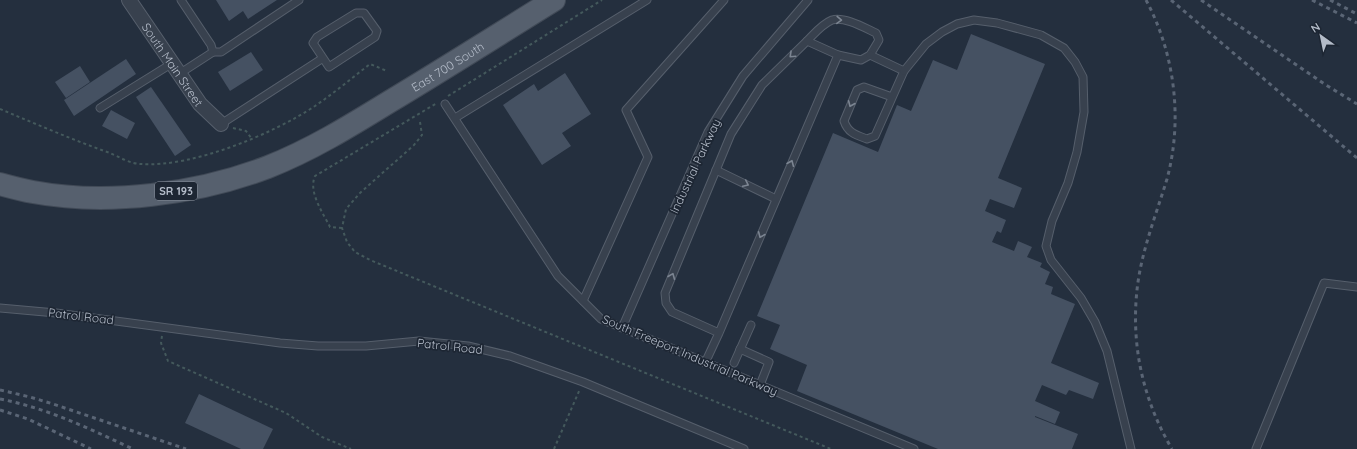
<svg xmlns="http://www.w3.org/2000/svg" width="1357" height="449" viewBox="0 0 1357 449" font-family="Quicksand,sans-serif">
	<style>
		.building { fill: #455162 }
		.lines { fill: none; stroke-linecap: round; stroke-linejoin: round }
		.service-casing { stroke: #565f6c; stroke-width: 9 }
		.minor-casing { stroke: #565f6c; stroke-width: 16 }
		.primary-casing { stroke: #414a57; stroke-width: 24 }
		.path { stroke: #44595c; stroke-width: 2; stroke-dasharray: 3 3; stroke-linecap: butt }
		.service { stroke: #38414e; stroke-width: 7 }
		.minor { stroke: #38414e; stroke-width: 14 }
		.primary { stroke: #56606e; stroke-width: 22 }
		.rail { stroke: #5a6575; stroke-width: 3; stroke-dasharray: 4 4; stroke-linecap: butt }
		.oneway { stroke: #7c8592 }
		.labels { text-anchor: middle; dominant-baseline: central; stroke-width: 3.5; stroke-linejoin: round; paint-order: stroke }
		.shield { fill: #1d2633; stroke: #878f9c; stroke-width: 1 }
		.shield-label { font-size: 11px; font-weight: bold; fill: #b4bcc9 }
		.street-label { font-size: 12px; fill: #b4bcc9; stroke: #1d2633 }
	</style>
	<rect width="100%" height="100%" fill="#242f3e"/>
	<g class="building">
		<path d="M216 0H277L248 19 243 11 229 21Z"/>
		<path d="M971 34 1045 64 998 178 1022 188 1014 208 990 199 985 211 1006 220 1001 233 997 231 992 242 1014 251 1018 241 1032 247 1027 257 1042 263 1040 267 1050 272 1045 284 1053 287 1051 294 1075 304 1051 363 1099 383 1093 399 1069 390 1066 395 1042 385 1035 401 1060 412 1055 424 1035 416V417L1078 434 1072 449H938L797 391 807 365 770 349 780 325 757 316 833 133 878 152 897 105 911 111 933 60 957 70Z"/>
		<path d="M251 52 263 70 230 91 218 72Z"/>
		<path d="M126 59 136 74 74 116 64 100Z"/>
		<path d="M80 66 90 82 66 98 55 82Z"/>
		<path d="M565 73 591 114 562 133 571 146 542 165 503 105 534 84 538 91Z"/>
		<path d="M151 87 191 145 175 156 136 97Z"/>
		<path d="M111 110 135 123 127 139 102 126Z"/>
		<path d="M199 394 273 429 263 449H241L185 423Z"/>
	</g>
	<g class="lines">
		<defs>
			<g id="service">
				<path d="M807 41C814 34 822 24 832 20 844 16 865 28 876 33L879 40 870 55 861 60 838 55"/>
				<path d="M213 52H221L299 0"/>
				<path d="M870 55 904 71 875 136 867 139C856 135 848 133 844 121L857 90 864 87 892 97"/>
				<path d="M904 71 926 44 942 32 957 24 974 20 997 23 1041 35 1064 48 1075 62 1083 77 1084 112 1077 152 1068 183 1052 221 1046 246 1051 260 1081 298 1095 322 1107 351 1131 449"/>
				<path d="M179 74 213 52 211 45 181 0"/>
				<path d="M445 104 558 276 601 319 914 449"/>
				<path d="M100 108 171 64"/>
				<path d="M455 118 647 0"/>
				<path d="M221 124 323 58 313 43 317 37 356 13H364L377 31 375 37 329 67 323 58"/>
				<path d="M716 170 776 199"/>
				<path d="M583 301 648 157 626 110 724 0"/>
				<path d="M0 308 56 313 280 343 318 346H366L419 341 468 346 510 356 583 382 744 449"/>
				<path d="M622 328 708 132 743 76 808 0"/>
				<path d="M740 349 769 362 760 385"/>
				<path d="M705 363 719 333 838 55 807 41 762 85 731 134 665 293 666 303 672 312 719 333"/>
				<path d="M734 363 751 325"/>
				<path d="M1256 449 1324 283 1357 287"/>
			</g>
			<g id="minor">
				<path id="s1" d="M129 0 200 104 221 124"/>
			</g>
			<g id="primary">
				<path id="s2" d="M0 184C11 187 22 190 33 192 108 206 197 194 268 167 311 150 350 126 389 102 444 69 499 34 554 0"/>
			</g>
		</defs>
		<use href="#service" class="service-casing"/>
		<use href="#minor" class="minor-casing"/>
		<use href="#primary" class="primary-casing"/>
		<g class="path">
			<path d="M448 96 602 0"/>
			<path d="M0 109C36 124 73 140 110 153 119 157 131 164 141 164 191 168 273 134 315 106 334 93 352 78 370 64L387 71"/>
			<path d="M420 122 422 135 414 145 360 193 346 209 342 228 347 242 355 252 370 260 831 449"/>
			<path d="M233 128 246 131 252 139"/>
			<path d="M342 228 330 227C323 213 308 192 315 176L437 103"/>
			<path d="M162 336 161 343 168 361 286 413 322 437 351 449"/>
			<path d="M554 449 580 389"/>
		</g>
		<use href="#service" class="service"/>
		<use href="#minor" class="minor"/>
		<use href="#primary" class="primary"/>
		<g class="rail">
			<path d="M1146 0C1175 54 1183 120 1167 179 1156 215 1141 252 1137 290 1131 346 1143 400 1172 449"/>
			<path d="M1171 0 1357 158"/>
			<path d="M1201 0 1326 85 1357 104"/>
			<path d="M1312 0 1357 23"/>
			<path d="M1330 0 1357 14"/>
			<path d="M0 390 30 397 53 404 186 449"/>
			<path d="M0 399C47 408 90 429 133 449"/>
			<path d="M0 410 28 419 91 449"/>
		</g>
	</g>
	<defs><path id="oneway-chevron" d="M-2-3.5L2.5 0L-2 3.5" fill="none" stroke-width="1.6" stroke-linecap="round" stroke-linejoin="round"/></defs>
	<g class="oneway">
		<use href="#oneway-chevron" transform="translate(839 20) rotate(2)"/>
		<use href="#oneway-chevron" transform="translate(792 55) rotate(137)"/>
		<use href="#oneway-chevron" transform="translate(851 104) rotate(113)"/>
		<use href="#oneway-chevron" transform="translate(791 163) rotate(-67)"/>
		<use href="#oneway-chevron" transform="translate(746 184) rotate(25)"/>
		<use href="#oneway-chevron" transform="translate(761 235) rotate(113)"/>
		<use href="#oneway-chevron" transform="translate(672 276) rotate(-68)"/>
	</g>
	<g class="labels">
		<rect class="shield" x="155" y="182" width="42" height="18" rx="3"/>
		<g class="shield-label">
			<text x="176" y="191">SR 193</text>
		</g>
		<g class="street-label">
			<text stroke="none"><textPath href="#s1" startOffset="78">South Main Street</textPath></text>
			<text stroke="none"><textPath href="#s2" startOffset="479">East 700 South</textPath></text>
			<text transform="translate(695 166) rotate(-65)">Industrial Parkway</text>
			<text transform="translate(81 316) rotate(7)">Patrol Road</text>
			<text transform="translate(450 346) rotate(6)">Patrol Road</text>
			<text transform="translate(690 355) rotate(23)">South Freeport Industrial Parkway</text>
		</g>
	</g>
	<g transform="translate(1321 36) rotate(327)" stroke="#1d2633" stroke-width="3" paint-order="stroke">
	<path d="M0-3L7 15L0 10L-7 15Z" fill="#b4bcc9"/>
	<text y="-6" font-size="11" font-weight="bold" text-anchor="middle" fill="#b4bcc9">N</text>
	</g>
</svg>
